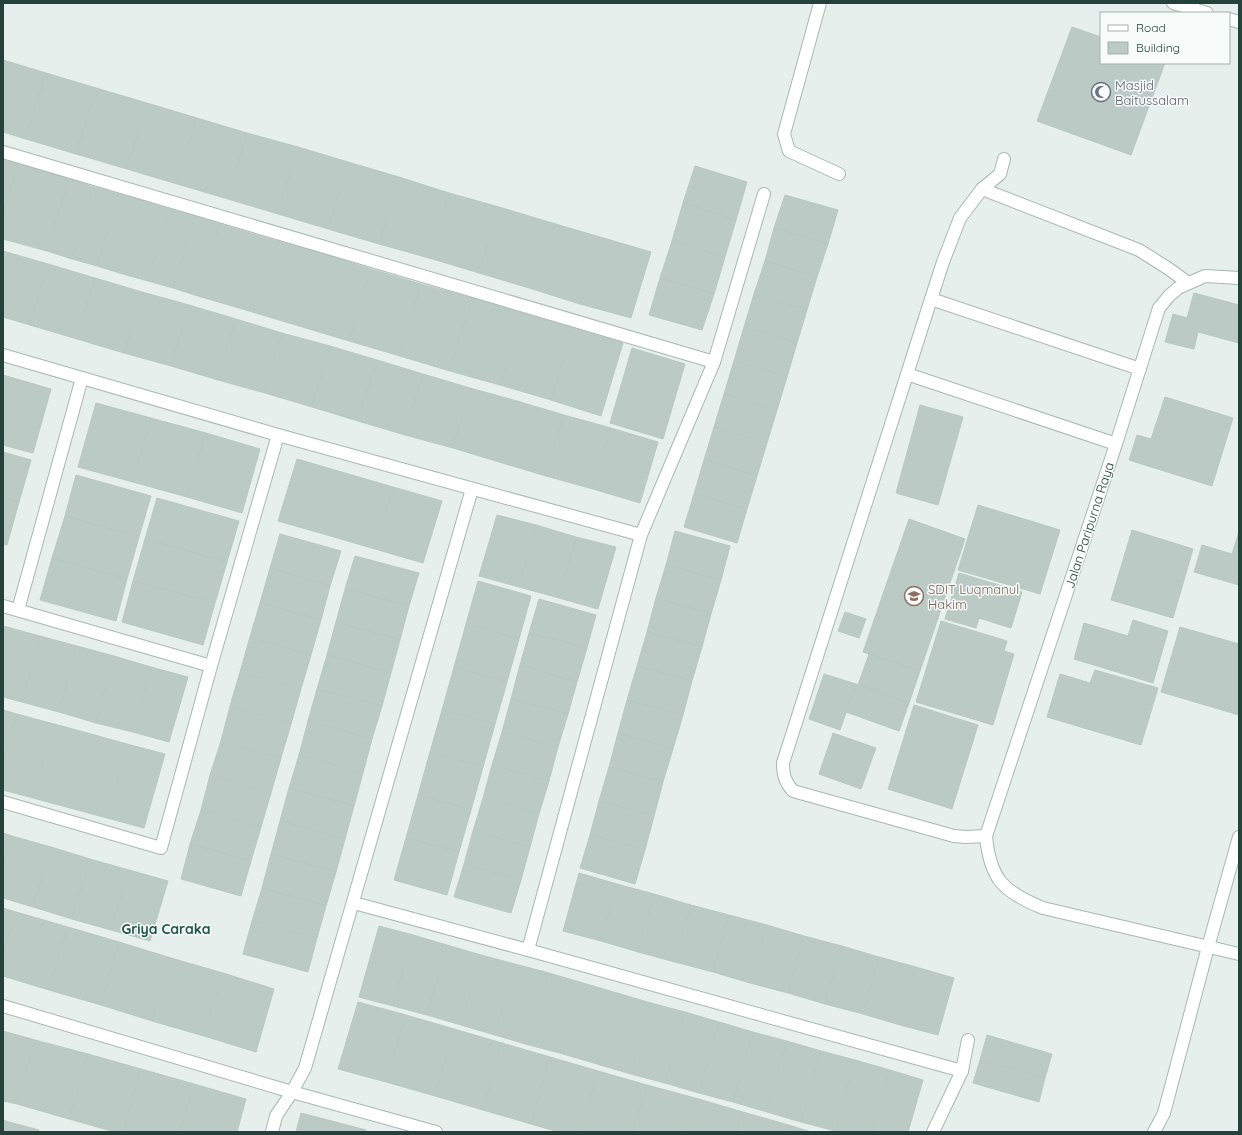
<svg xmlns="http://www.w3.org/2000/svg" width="1242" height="1135" viewBox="0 0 1242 1135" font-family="Quicksand,sans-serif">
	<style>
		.building { fill: #bbcac4; stroke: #b8c9c2 }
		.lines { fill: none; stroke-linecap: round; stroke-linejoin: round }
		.minor-casing { stroke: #a8b8b2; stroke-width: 14 }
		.minor { stroke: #fff; stroke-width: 12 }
		.labels { text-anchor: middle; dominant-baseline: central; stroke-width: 3; stroke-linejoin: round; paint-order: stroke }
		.worship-label { font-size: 13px; fill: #5b616d; stroke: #f7fbf9; text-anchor: start }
		.street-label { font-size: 13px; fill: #24423a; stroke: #f7fbf9 }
		.education-label { font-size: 13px; fill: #785e54; stroke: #f7fbf9; text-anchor: start }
		.neighbourhood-label { font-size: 14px; font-weight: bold; fill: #1f5548; stroke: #f7fbf9 }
	</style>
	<rect width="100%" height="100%" fill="#e6efeb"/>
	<g class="building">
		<path d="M1072 27 1101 37V63H1165L1131 155 1037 121Z"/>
		<path d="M3 60 46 73 26 139 3 132Z"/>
		<path d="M46 73 96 88 76 154 26 139Z"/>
		<path d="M96 88 147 103 127 169 76 154Z"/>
		<path d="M147 103 197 118 177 184 127 169Z"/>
		<path d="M197 118 247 133 228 199 177 184Z"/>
		<path d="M247 133 298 147 278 214 228 199Z"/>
		<path d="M298 147 348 162 328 229 278 214Z"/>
		<path d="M3 160 18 164 3 215Z"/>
		<path d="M348 162 399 177 379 244 328 229Z"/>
		<path d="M18 164 69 179 47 251 3 239V215Z"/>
		<path d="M695 166 747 182 736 220 683 203Z"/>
		<path d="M399 177 449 193 429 258 379 244Z"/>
		<path d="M69 179 94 187 72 259 47 251Z"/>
		<path d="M94 187 119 194 97 266 72 259Z"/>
		<path d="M449 193 499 207 479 273 429 258Z"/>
		<path d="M119 194 144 201 123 274 97 266Z"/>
		<path d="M785 195 838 210 828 244 774 228Z"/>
		<path d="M144 201 169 209 148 281 123 274Z"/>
		<path d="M683 203 736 220 725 257 672 241Z"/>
		<path d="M499 207 549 222 529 288 479 273Z"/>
		<path d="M169 209 195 216 173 288 148 281Z"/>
		<path d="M195 216 220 224 198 296 173 288Z"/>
		<path d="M549 222 600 237 580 304 529 288Z"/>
		<path d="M220 224 270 239 249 311 198 296Z"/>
		<path d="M774 228 828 244 817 277 765 261Z"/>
		<path d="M600 237 651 252 631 318 580 304Z"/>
		<path d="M270 239 321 253 299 326 249 311Z"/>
		<path d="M672 241 725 257 714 294 660 278Z"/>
		<path d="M3 251 48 264 30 325 3 317Z"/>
		<path d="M321 253 371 269 349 341 299 326Z"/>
		<path d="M765 261 817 277 807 310 754 294Z"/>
		<path d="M48 264 95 278 77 339 30 325Z"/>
		<path d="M371 269 421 284 400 356 349 341Z"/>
		<path d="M95 278 142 292 124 353 77 339Z"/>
		<path d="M660 278 714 294 702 330 649 315Z"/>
		<path d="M421 284 472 298 450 371 400 356Z"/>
		<path d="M142 292 189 305 171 366 124 353Z"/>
		<path d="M1194 293 1239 305V343L1198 332 1194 349 1165 342 1173 314 1187 318Z"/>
		<path d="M754 294 807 310 797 343 744 327Z"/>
		<path d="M472 298 522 313 500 385 450 371Z"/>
		<path d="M189 305 236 319 218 380 171 366Z"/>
		<path d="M522 313 573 328 551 400 500 385Z"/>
		<path d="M236 319 282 333 265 393 218 380Z"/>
		<path d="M744 327 797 343 787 377 734 361Z"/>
		<path d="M573 328 623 343 601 416 551 400Z"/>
		<path d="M282 333 330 346 312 407 265 393Z"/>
		<path d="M330 346 377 360 358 421 312 407Z"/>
		<path d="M632 348 685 364 663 439 610 423Z"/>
		<path d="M377 360 423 374 405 435 358 421Z"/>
		<path d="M734 361 787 377 777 410 724 394Z"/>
		<path d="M423 374 470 388 453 448 405 435Z"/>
		<path d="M3 375 51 389 33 453 3 445Z"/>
		<path d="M470 388 517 401 499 462 453 448Z"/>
		<path d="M724 394 777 410 767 443 714 427Z"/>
		<path d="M1165 397 1233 418 1212 486 1129 460 1137 435 1151 439Z"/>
		<path d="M517 401 564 415 546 476 499 462Z"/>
		<path d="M96 403 151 418 133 482 78 467Z"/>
		<path d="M920 405 963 417 938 505 896 493Z"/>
		<path d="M564 415 611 428 593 489 546 476Z"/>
		<path d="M151 418 206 433 187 497 133 482Z"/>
		<path d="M714 427 767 443 757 476 704 460Z"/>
		<path d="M611 428 658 442 640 503 593 489Z"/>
		<path d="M206 433 260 449 242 513 187 497Z"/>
		<path d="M3 452 31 460 19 502 3 498Z"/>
		<path d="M297 459 345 473 327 535 278 521Z"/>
		<path d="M704 460 757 476 747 509 694 494Z"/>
		<path d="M345 473 393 487 375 549 327 535Z"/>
		<path d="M76 475 151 496 139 537 65 516Z"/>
		<path d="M393 487 442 501 423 563 375 549Z"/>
		<path d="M694 494 747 509 737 543 684 527Z"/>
		<path d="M3 498 19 502 7 545 3 544Z"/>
		<path d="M157 498 239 521 227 562 145 539Z"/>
		<path d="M978 505 1060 530 1040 594 958 570Z"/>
		<path d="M497 515 536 525 519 587 479 576Z"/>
		<path d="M65 516 139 537 127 579 52 558Z"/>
		<path d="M909 519 965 539 920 671 863 652Z"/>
		<path d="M536 525 576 537 559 598 519 587Z"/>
		<path d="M1132 530 1193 549 1173 618 1111 600Z"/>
		<path d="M675 531 730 546 721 580 666 565Z"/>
		<path d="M1239 532V585L1194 572 1202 545 1232 554Z"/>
		<path d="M280 534 341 551 330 586 270 568Z"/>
		<path d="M576 537 616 547 598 609 559 598Z"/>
		<path d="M145 539 227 562 215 603 133 581Z"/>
		<path d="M355 556 419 573 409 606 345 589Z"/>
		<path d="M52 558 127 579 116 621 40 600Z"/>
		<path d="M666 565 721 580 711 614 656 598Z"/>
		<path d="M270 568 330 586 321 620 260 603Z"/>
		<path d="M959 573 1022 592 1011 628 979 618 976 628 945 619Z"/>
		<path d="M133 581 215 603 203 645 122 622Z"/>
		<path d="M478 581 531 596 519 639 466 624Z"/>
		<path d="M345 589 409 606 400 640 336 622Z"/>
		<path d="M656 598 711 614 702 647 647 632Z"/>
		<path d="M539 599 596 615 587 648 529 633Z"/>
		<path d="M260 603 321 620 311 655 250 637Z"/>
		<path d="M845 612 866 619 859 638 838 631Z"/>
		<path d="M1133 620 1168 631 1153 683 1074 659 1084 623 1128 636Z"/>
		<path d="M941 621 1007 641 1004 651 1014 654 993 725 916 702Z"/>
		<path d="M336 622 400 640 391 673 327 655Z"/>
		<path d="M466 624 519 639 507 682 454 667Z"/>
		<path d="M3 626 40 636 22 702 3 697Z"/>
		<path d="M1180 627 1239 644V715L1161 692Z"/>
		<path d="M647 632 702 647 692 681 637 666Z"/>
		<path d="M529 633 587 648 577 682 520 665Z"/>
		<path d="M40 636 77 646 59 712 22 702Z"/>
		<path d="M250 637 311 655 301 689 240 672Z"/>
		<path d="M77 646 114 656 96 723 59 712Z"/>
		<path d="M869 654 920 671 909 703 858 685Z"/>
		<path d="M327 655 391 673 382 706 317 689Z"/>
		<path d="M114 656 151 667 133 732 96 723Z"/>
		<path d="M520 665 577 682 568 714 511 699Z"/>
		<path d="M637 666 692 681 683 715 627 700Z"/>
		<path d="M151 667 188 677 169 742 133 732Z"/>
		<path d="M454 667 507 682 495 724 442 710Z"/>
		<path d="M1095 670 1158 688 1141 745 1047 717 1060 674 1090 683Z"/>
		<path d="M240 672 301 689 291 724 230 706Z"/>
		<path d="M824 674 856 684 840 730 809 719Z"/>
		<path d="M856 684 909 703 899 731 846 712Z"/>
		<path d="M317 689 382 706 372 739 308 721Z"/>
		<path d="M511 699 568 714 558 747 502 732Z"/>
		<path d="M627 700 683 715 673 749 618 733Z"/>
		<path d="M914 705 978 725 952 809 888 789Z"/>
		<path d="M230 706 291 724 281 758 221 741Z"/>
		<path d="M3 710 17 714 3 763Z"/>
		<path d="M442 710 495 724 483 767 430 752Z"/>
		<path d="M17 714 54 724 33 798 3 790V763Z"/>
		<path d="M308 721 372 739 363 773 299 755Z"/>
		<path d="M54 724 91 734 70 808 33 798Z"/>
		<path d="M502 732 558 747 549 781 492 765Z"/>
		<path d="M618 733 673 749 663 782 609 767Z"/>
		<path d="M833 733 876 748 861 789 819 774Z"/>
		<path d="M91 734 127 744 107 818 70 808Z"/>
		<path d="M221 741 281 758 271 793 210 775Z"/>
		<path d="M127 744 165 754 144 828 107 818Z"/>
		<path d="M430 752 483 767 471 810 418 795Z"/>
		<path d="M299 755 363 773 354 806 289 788Z"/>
		<path d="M492 765 549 781 539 814 483 798Z"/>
		<path d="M609 767 663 782 654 816 599 801Z"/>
		<path d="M210 775 271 793 261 827 201 810Z"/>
		<path d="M289 788 354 806 345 839 280 821Z"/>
		<path d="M418 795 471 810 459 852 406 838Z"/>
		<path d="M483 798 539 814 530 847 473 831Z"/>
		<path d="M599 801 654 816 645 850 590 835Z"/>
		<path d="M201 810 261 827 251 861 190 844Z"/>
		<path d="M280 821 345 839 336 872 271 854Z"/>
		<path d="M473 831 530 847 521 880 464 864Z"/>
		<path d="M3 833 12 836 3 865Z"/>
		<path d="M590 835 645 850 635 884 580 868Z"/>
		<path d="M12 836 51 847 33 907 3 898V865Z"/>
		<path d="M406 838 459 852 447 895 394 880Z"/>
		<path d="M190 844 251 861 241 896 181 879Z"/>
		<path d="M51 847 90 859 72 919 33 907Z"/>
		<path d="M271 854 336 872 326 906 262 888Z"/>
		<path d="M90 859 129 870 111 930 72 919Z"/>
		<path d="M464 864 521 880 511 913 454 897Z"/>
		<path d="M129 870 168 881 150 941 111 930Z"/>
		<path d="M579 873 617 884 601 941 563 931Z"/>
		<path d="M617 884 654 894 638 952 601 941Z"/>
		<path d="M262 888 326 906 317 938 252 921Z"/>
		<path d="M654 894 691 905 675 962 638 952Z"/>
		<path d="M691 905 729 915 713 972 675 962Z"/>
		<path d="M3 908 16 912 3 955Z"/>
		<path d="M16 912 68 927 49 990 3 976V955Z"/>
		<path d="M729 915 767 925 750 983 713 972Z"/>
		<path d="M252 921 317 938 308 972 243 954Z"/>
		<path d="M767 925 804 936 788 993 750 983Z"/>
		<path d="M379 926 413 935 393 1006 359 997Z"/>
		<path d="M68 927 119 942 101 1005 49 990Z"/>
		<path d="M413 935 447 945 427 1015 393 1006Z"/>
		<path d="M804 936 842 946 825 1004 788 993Z"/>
		<path d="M119 942 171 958 152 1021 101 1005Z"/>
		<path d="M447 945 481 955 461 1025 427 1015Z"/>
		<path d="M842 946 879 957 863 1014 825 1004Z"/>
		<path d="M481 955 515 964 495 1035 461 1025Z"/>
		<path d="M879 957 916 967 900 1025 863 1014Z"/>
		<path d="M171 958 223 973 204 1036 152 1021Z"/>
		<path d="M515 964 549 973 529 1045 495 1035Z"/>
		<path d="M916 967 954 978 938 1035 900 1025Z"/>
		<path d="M223 973 274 989 256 1052 204 1036Z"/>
		<path d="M549 973 583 983 563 1054 529 1045Z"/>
		<path d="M583 983 617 993 597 1064 563 1054Z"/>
		<path d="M617 993 651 1003 631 1074 597 1064Z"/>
		<path d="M358 1002 406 1015 386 1082 338 1069Z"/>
		<path d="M651 1003 685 1012 665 1083 631 1074Z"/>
		<path d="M685 1012 719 1022 699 1093 665 1083Z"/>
		<path d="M406 1015 454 1029 435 1096 386 1082Z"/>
		<path d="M719 1022 753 1032 733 1102 699 1093Z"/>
		<path d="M454 1029 502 1043 483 1110 435 1096Z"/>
		<path d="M3 1031 35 1040 17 1104 3 1101Z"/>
		<path d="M753 1032 787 1041 767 1112 733 1102Z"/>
		<path d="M987 1035 1052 1054 1045 1078 980 1060Z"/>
		<path d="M35 1040 88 1054 69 1119 17 1104Z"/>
		<path d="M787 1041 821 1051 801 1122 767 1112Z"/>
		<path d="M502 1043 550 1057 531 1124 483 1110Z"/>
		<path d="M821 1051 855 1060 835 1131 801 1122Z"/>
		<path d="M88 1054 141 1069 123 1132H115L69 1119Z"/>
		<path d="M550 1057 598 1071 581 1132H559L531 1124Z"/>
		<path d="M855 1060 890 1070 872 1132H838L835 1131Z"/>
		<path d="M980 1060 1045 1078 1039 1102 973 1083Z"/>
		<path d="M141 1069 194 1084 180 1132H123Z"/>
		<path d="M890 1070 923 1080 908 1132H872Z"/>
		<path d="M598 1071 647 1085 633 1132H581Z"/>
		<path d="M194 1084 246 1099 237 1132H180Z"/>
		<path d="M647 1085 695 1098 685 1132H633Z"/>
		<path d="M695 1098 743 1112 737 1132H685Z"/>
		<path d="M743 1112 792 1126 790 1132H737Z"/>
		<path d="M301 1113 366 1130 365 1132H296Z"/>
		<path d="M3 1120 9 1122 6 1132H3Z"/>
		<path d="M9 1122 39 1130 38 1132H6Z"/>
		<path d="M792 1126 811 1132H790Z"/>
	</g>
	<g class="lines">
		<defs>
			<g id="minor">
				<path d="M820 3 784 134 789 151 839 174"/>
				<path d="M1173 3 1207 13"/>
				<path d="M1229 19 1239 22"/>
				<path d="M3 152 714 362"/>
				<path d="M1004 159 1000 174 982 189 960 218 943 262 931 299 1140 369"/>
				<path d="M982 189 1139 250 1169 269 1188 283"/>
				<path d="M1239 278 1205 276 1178 288 1169 296 1159 308 1116 444 986 836C990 879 1003 892 1043 908L1239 954"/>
				<path d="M931 299 783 763C783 775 785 782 793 791L954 836 966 837 986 836"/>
				<path d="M3 355 278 435 641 535"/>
				<path d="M907 374 1116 444"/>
				<path d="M3 606 211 666"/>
				<path d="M18 610 82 378"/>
				<path d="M3 802 161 848 211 666 278 435"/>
				<path d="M354 903 528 950 962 1071"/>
				<path d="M528 950 641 535 714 362 764 194"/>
				<path d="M3 1006 292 1092 436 1132"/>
				<path d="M272 1132 276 1116 292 1092 305 1068 472 489"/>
				<path d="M933 1132 962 1071 968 1040"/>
				<path d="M1154 1132 1164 1113 1208 947 1239 837"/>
			</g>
		</defs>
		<use href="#minor" class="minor-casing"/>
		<use href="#minor" class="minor"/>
	</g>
	<defs>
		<symbol id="mosque-ring" viewBox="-11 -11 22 22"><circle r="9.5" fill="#f7fbf9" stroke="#6b7280" stroke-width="1.5"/><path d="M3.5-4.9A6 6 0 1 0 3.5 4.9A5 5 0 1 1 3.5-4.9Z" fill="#6b7280"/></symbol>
		<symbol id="school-ring" viewBox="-11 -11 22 22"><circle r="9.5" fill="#f7fbf9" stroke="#8d6e63" stroke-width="1.5"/><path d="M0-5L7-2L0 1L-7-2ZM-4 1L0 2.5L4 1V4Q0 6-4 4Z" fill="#8d6e63"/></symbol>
	</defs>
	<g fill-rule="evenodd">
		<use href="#mosque-ring" x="1090" y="81" width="22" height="22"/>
		<use href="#school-ring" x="903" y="585" width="22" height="22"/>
	</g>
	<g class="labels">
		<g class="worship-label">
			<text x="1115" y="85">Masjid<tspan x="1115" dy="15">Baitussalam</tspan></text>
		</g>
		<g class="street-label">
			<text transform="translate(1089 525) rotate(-72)">Jalan Paripurna Raya</text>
		</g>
		<g class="education-label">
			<text x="928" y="589">SDIT Luqmanul<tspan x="928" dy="15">Hakim</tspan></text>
		</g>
		<g class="neighbourhood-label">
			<text x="166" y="929">Griya Caraka</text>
		</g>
	</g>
	<rect width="1242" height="1135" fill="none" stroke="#24423a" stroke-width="8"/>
	<rect x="1100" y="12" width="130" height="52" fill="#f7fbf9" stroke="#a3b1ad"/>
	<rect x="1108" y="25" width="20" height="6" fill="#ffffff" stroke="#a3b1ad"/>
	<text x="1136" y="32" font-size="12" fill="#24423a">Road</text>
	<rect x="1108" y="42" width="20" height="12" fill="#bbcac4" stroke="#a3b1ad"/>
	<text x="1136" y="52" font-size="12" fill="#24423a">Building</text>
</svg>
